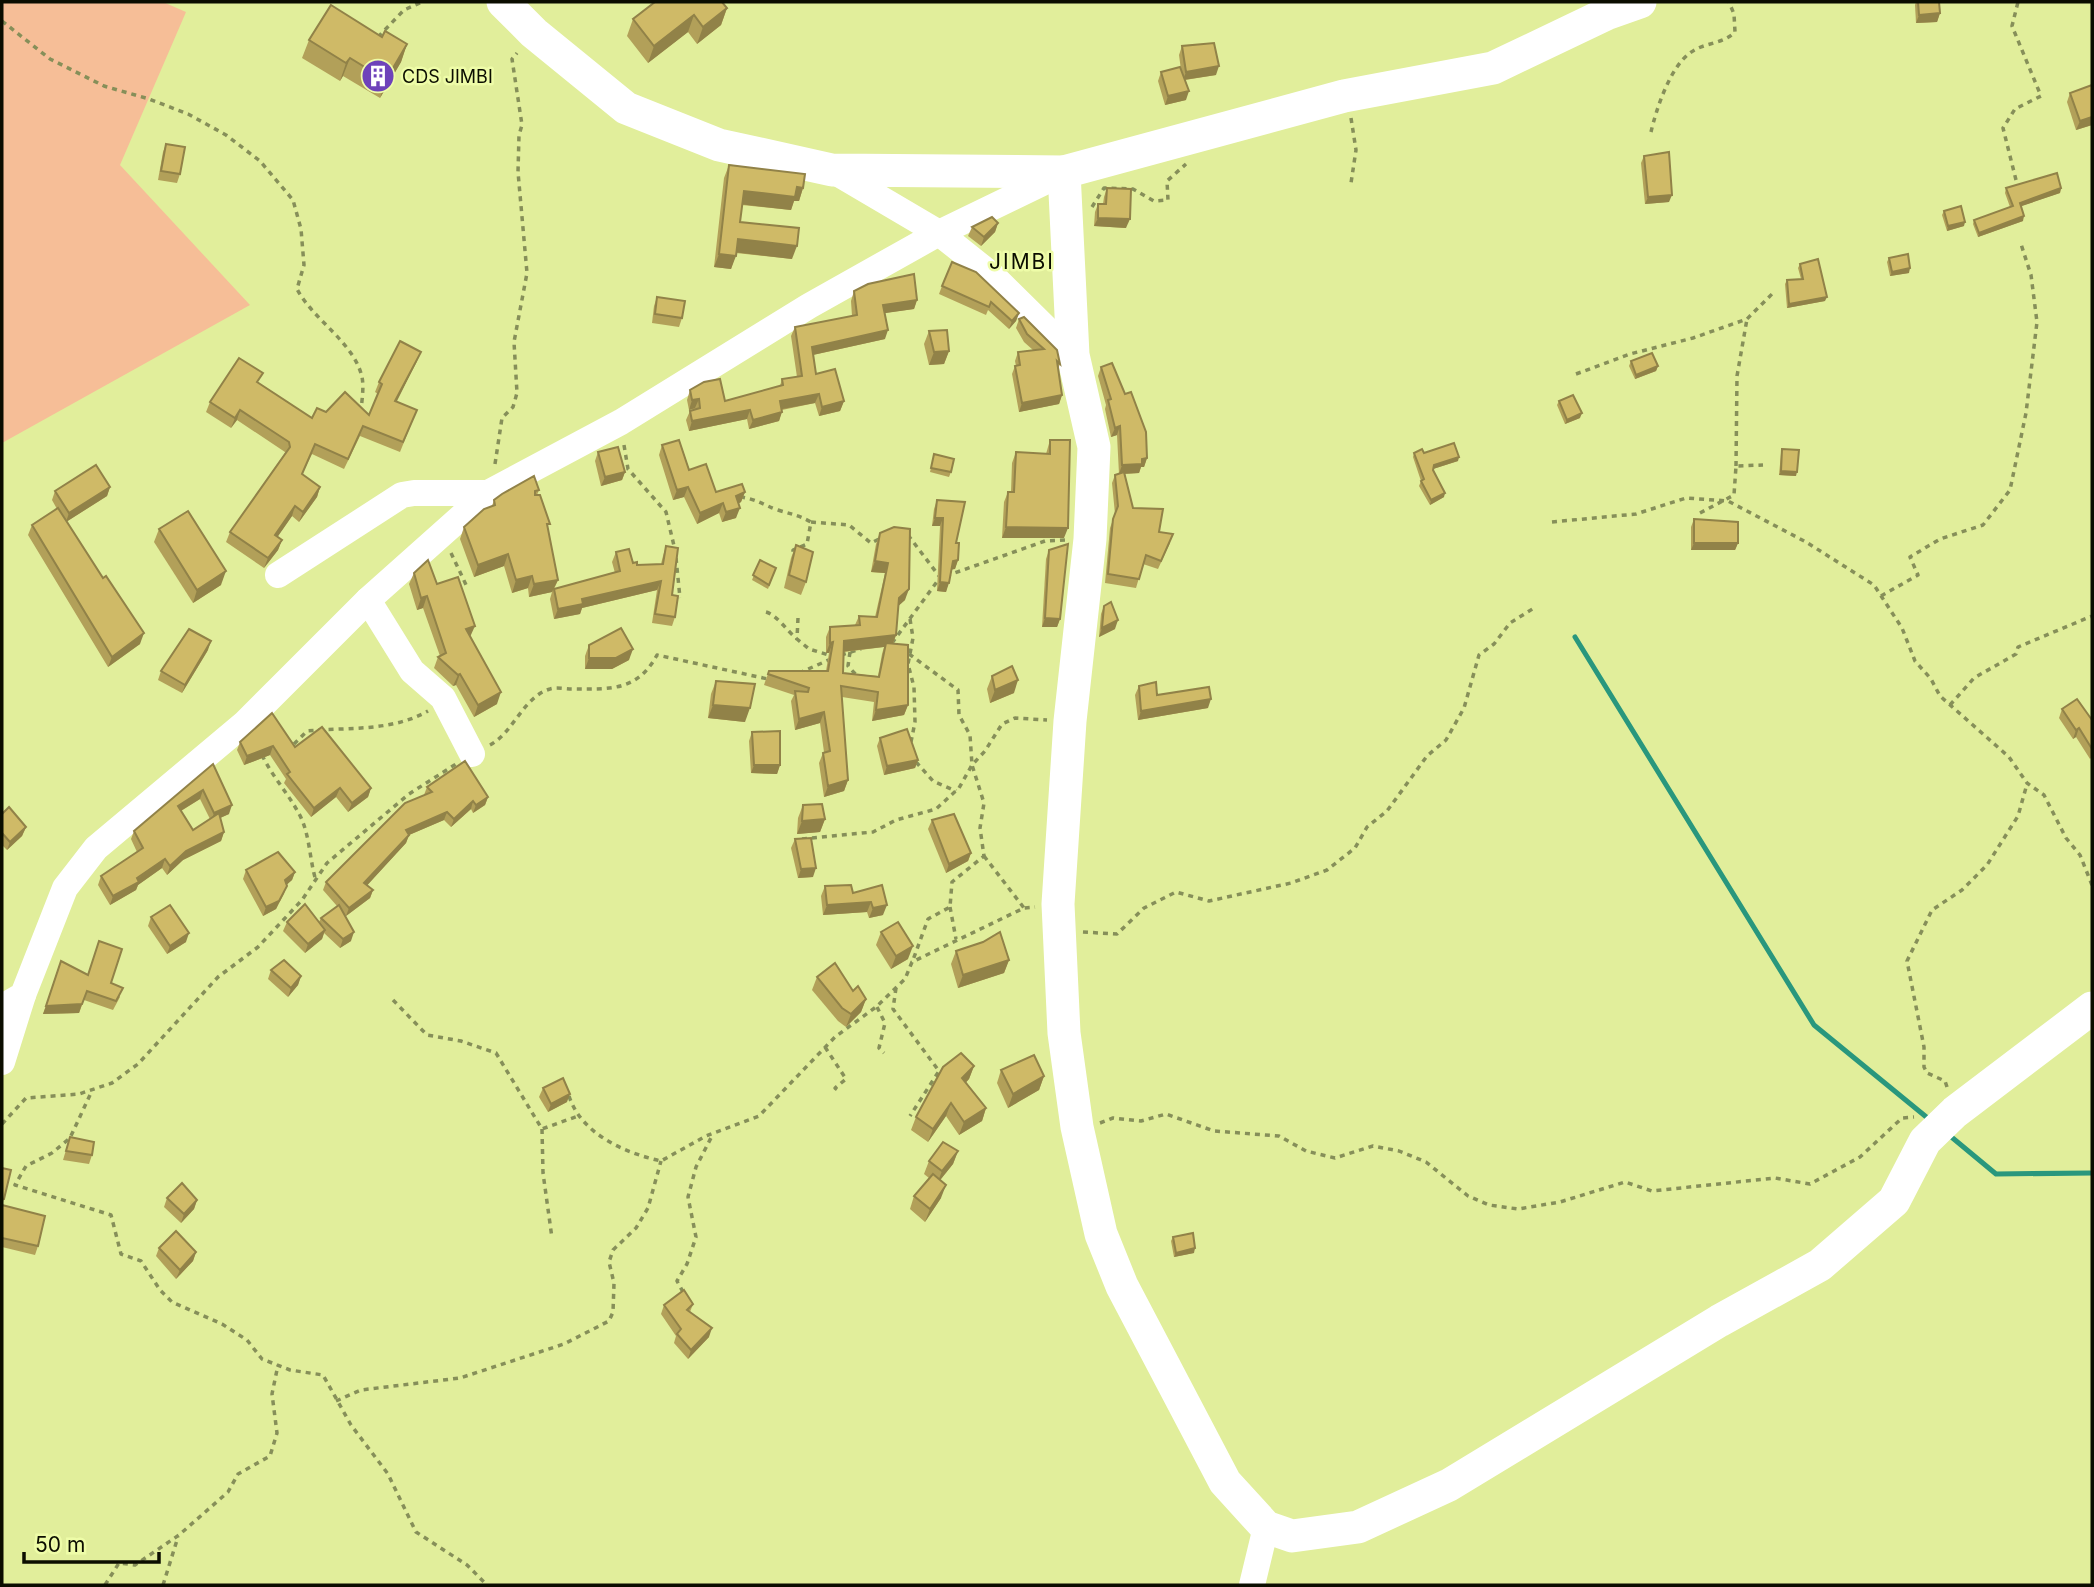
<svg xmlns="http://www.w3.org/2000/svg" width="2094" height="1587" viewBox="0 0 2094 1587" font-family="Inter,sans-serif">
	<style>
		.grass { fill: #f6be97 }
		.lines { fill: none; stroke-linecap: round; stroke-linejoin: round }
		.stream { stroke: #29977d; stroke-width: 5 }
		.path { stroke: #868f59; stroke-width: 3.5; stroke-dasharray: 5 5; stroke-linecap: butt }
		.minor { stroke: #fff; stroke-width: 26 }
		.major { stroke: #fff; stroke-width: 33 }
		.wall { fill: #b2a059; fill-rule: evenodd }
		.shaded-wall { fill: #918248 }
		.building { fill: #cfba67; stroke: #918248; stroke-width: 2 }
		.labels { text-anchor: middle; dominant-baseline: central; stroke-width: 5; stroke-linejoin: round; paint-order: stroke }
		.poi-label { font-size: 18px; fill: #0b0d00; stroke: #eefca8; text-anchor: start }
		.quarter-label { font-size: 21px; letter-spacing: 2px; fill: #0b0d00; stroke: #eefca8 }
	</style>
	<rect width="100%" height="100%" fill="#e1ee9b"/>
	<path class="grass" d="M2 2H163L186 12 120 165 250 305 2 443Z"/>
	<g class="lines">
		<g class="stream">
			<path d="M1575 637 1814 1025 1930 1120"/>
			<path d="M1949 1135 1996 1174 2092 1173"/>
		</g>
		<g class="path">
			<path d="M2 21 50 59 104 86 149 99 188 114 226 135 260 161 293 200 301 229 304 265 297 289C313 320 354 342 362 377 364 387 362 400 361 410"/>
			<path d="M378 37 404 10 422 2"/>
			<path d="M1351 118 1356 150 1351 183"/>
			<path d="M1651 132C1656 110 1670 67 1690 53 1704 42 1722 45 1735 32L1734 14 1729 2"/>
			<path d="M2016 180 2003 128 2015 109 2041 96 2012 26 2018 2"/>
			<path d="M1092 207 1104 188 1133 189 1154 201 1168 200 1167 181 1186 164"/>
			<path d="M1576 374 1630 354 1693 338 1747 319 1775 291"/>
			<path d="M624 445 628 469 666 512 675 550"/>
			<path d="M495 464 502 418 513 407 517 393 514 342 527 273 518 172 519 135 522 125 512 59 517 53"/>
			<path d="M1736 466 1737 376 1747 319"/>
			<path d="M740 497C757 499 763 505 778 510 790 514 799 515 811 522L807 544 793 550V554"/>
			<path d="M1700 513 1734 495 1736 466 1763 465"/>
			<path d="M811 522 849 525 871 543 881 538"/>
			<path d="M1552 522 1636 514 1686 498 1728 501 1806 542 1874 585 1902 628 1915 661 1931 679 1940 696 2009 757 2027 783 2044 795 2066 838 2080 855 2092 885"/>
			<path d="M908 535 939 576"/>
			<path d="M451 553 468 589"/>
			<path d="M676 558 680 598"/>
			<path d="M946 576 1045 541 1065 540"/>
			<path d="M1881 596 1918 575 1910 557 1940 539 1983 525 2010 490 2026 413 2037 322 2031 275 2020 241"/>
			<path d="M766 612C777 615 787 631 797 639"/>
			<path d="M798 618 797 639 809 649 832 656"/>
			<path d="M910 619 913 638 908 664 914 687 915 722 911 742"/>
			<path d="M892 643 939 579"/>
			<path d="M850 652 848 666 858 677"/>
			<path d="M909 654 958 690 959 715 970 735 972 765 984 803 980 828 984 856 952 882 950 907 928 919 913 960"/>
			<path d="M841 655 861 649"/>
			<path d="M799 673 831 659"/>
			<path d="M1950 705 1974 678 2016 654 2018 647 2092 616"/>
			<path d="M294 744 307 731C348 727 391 732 428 711"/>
			<path d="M490 745C513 733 524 696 550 689 556 687 565 689 572 689 609 689 637 692 657 655L768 679"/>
			<path d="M262 755C272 776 287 792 298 812 310 832 309 858 316 881"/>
			<path d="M916 762 933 781 956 791"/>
			<path d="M802 839 873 832 896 820 936 809 959 788 972 765 985 751 1002 724 1015 718 1047 720"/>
			<path d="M984 856 1024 908"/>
			<path d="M950 907 956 939"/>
			<path d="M1083 932 1117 934 1144 908 1176 892 1209 901 1291 883 1327 870 1355 848 1367 827 1387 811 1427 756 1446 740 1464 708 1479 655 1494 644 1510 623 1534 608"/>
			<path d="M896 988 893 1009 939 1071 910 1116"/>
			<path d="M393 1000 427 1035 461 1041 496 1053 542 1129 578 1116"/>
			<path d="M877 1007 885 1023 879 1048 884 1053"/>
			<path d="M825 1047 846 1079 835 1088 839 1091"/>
			<path d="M1947 1087 1945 1081 1927 1073 1924 1067V1047L1907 961 1932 910 1962 890 1987 865 2018 816 2027 784"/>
			<path d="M90 1095 70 1138 52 1153 26 1166 15 1185 111 1215 121 1254 141 1261 160 1290 172 1302 222 1324 247 1340 262 1359 290 1370 323 1375 351 1425 388 1474 416 1532 467 1565 487 1585"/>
			<path d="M569 1096C581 1134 625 1153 661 1161L706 1136 759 1116 835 1037 876 1007 905 979 912 962 1024 908 1035 907"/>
			<path d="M1100 1123 1113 1118 1141 1121 1166 1114 1214 1131 1279 1136 1306 1151 1335 1158 1373 1146 1399 1151 1426 1162 1468 1196 1489 1205 1518 1209 1560 1202 1625 1182 1652 1191 1775 1178 1810 1184 1860 1157 1902 1118 1914 1117"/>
			<path d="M2 1124 26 1098 79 1094 112 1083 138 1064 218 977 258 947 302 900 327 863 409 794 456 764"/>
			<path d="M542 1129 543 1173 552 1238"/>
			<path d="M683 1292 677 1281 687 1264 696 1237 688 1197 696 1167 713 1134"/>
			<path d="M336 1401 361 1390 460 1378 564 1344 609 1321 613 1312 614 1283 609 1262 613 1250 636 1228 648 1208 661 1161"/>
			<path d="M105 1585 119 1563 135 1565 179 1535 228 1492 238 1474 270 1456 277 1433 272 1394 278 1365"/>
			<path d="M163 1585 178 1537"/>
		</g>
		<g class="minor">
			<path d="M832 170 939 233 993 276 1073 355"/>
			<path d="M278 575 402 495 414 493H488"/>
			<path d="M368 600 412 671 443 698 472 754"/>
			<path d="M2 1007 23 995 65 888 96 848 245 723 368 600 488 493 621 422 809 306 939 233 1063 173"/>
			<path d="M2 1062 23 995"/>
			<path d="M1252 1585 1266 1527"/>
		</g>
		<g class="major">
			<path d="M503 2 534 33 626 108 719 145 832 170 1064 172 1073 355 1094 447 1090 539 1070 721 1058 904 1064 1033 1077 1127 1101 1234 1122 1286 1225 1482 1266 1527 1292 1536 1358 1527 1449 1485 1719 1321 1820 1265 1894 1201 1925 1141 1955 1112 2092 1008"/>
			<path d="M1064 172 1344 96 1493 68 1606 14 1640 2"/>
		</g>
	</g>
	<g class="wall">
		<path d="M1916 2H1939L1940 13 1937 22 1916 23 1915 5Z"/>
		<path d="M727 8 721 25 697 44 688 32 648 63 627 36 633 19Z"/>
		<path d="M382 37 407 44 401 62 380 98 343 76 340 81 302 58 309 40Z"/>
		<path d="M1182 46 1216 75 1185 80 1186 100 1165 105 1158 81 1161 72 1181 70 1179 55Z"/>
		<path d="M2070 93 2092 125 2076 130 2067 102Z"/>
		<path d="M166 144 180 174 177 183 158 180 163 152Z"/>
		<path d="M1644 156 1669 202 1645 204 1641 163Z"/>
		<path d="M729 165 803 188 799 201H794L791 210 742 205 740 222 792 259 736 253 731 269 714 267 724 178Z"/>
		<path d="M1107 188 1126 228 1094 226 1095 212 1098 204H1103L1104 197Z"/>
		<path d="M2006 188H2061L2060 193 2021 206 2023 221 1978 237 1973 224 1974 220 2010 207 2005 193Z"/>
		<path d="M1944 211 1964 226 1947 231 1942 215Z"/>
		<path d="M998 223 995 232 981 246 968 236 972 227Z"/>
		<path d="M1889 258 1909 273 1890 276 1887 262Z"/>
		<path d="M1800 264 1825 301 1787 308 1785 284 1787 280 1801 279 1798 268Z"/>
		<path d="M942 286 1019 313 1016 321 1009 329 988 310 986 315 939 294Z"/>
		<path d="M854 291 917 300 914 309 884 313 885 339 813 355 816 374 844 401 840 411 819 416 815 403 782 410 779 421 749 429 747 419 689 431 686 420 690 411 695 409 689 410 687 400 690 390 725 401 780 386 782 379 797 377 791 336 795 327 852 316 851 301Z"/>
		<path d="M657 297 682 318 679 327 652 323 654 306Z"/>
		<path d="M1019 319 1060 364 1058 369 1062 395 1059 404 1019 412 1012 374 1015 366H1016L1015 361 1018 352 1033 350 1024 342 1016 328Z"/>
		<path d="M929 331 949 351 944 364 929 365 924 344Z"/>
		<path d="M417 361 396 401 417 410 400 452 360 436 344 469 312 454 302 474 320 487 317 497 299 522 292 516 277 537 282 540 278 550 264 568 226 542 230 532 285 453V452L237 420 231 428 206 412 210 402 259 383 312 418 326 412 369 415 378 394 375 392 379 382Z"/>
		<path d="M1631 361 1658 366 1656 371 1635 379 1629 366Z"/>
		<path d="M1101 367 1147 458 1144 467H1141L1139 473 1125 474 1133 508 1170 543 1158 569 1143 564 1136 588 1105 583 1110 528 1115 514 1112 483 1115 475 1119 474 1117 435 1111 437 1105 409 1106 405 1098 376Z"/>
		<path d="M1559 401 1580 418 1565 424 1557 405Z"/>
		<path d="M1050 440 1064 538H1002L1004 502 1008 492H1011L1012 463 1016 452 1046 454Z"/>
		<path d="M662 445 716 492H745L741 502 738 504 736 518 722 522 719 513 697 524 684 497 673 500 659 455Z"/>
		<path d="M1782 449 1796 476 1779 475 1781 453Z"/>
		<path d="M598 452 625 472 622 480 601 486 595 461Z"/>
		<path d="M1414 453H1424L1458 461 1433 469 1444 497 1430 505 1419 486 1421 481 1413 457Z"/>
		<path d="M934 454 951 472 949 477 930 472Z"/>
		<path d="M110 487 107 496 66 522 140 644 108 667 28 535 32 525 57 509 52 500 55 491Z"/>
		<path d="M539 490 537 495 548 530 558 580 554 589 615 573 612 562 616 552 637 565 661 564 663 556 666 546 675 617 672 626 652 623 657 590 582 608 580 614 554 619 550 599 552 592 529 597 528 588 512 593 504 566 474 577 460 539 464 527 492 506 494 500Z"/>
		<path d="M937 500 956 543 958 560 955 569H951L946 592 937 591 940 526H932L934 509Z"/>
		<path d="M1694 519 1738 543 1735 550H1691V527Z"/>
		<path d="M159 529 221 585 193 603 154 542Z"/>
		<path d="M880 533 905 600 898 606 896 635 893 644 908 705 904 715 872 721 874 702 842 697 848 780 844 791 824 797 819 763 823 753 824 752 820 723 795 730 791 701 794 695 764 685 765 682 769 671H826L829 653H826V637L830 627 855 625 859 616 875 617 885 573 871 572 876 544ZM884 647 882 654 878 676 843 673 844 652Z"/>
		<path d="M796 545 806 582 801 595 784 588 791 558Z"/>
		<path d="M1049 550 1060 619 1057 627H1042L1046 559Z"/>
		<path d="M760 560 776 568 768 589 752 580Z"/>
		<path d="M414 573 437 584 471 637 497 704 474 717 456 685 453 686 434 668 438 657 440 656 423 608 417 610 409 584Z"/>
		<path d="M1104 606 1115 629 1099 637 1101 614Z"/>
		<path d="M589 645 629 660 612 669H585V656Z"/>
		<path d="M208 650 182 693 158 680 161 671Z"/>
		<path d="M992 676 1014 693 990 703 987 689Z"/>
		<path d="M716 681 745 722 708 718 711 694Z"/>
		<path d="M1139 686 1157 695 1208 708 1138 720 1135 695Z"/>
		<path d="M2062 709 2092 720V757L2090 759 2076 737 2073 739 2059 718Z"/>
		<path d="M752 732 780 765 777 774 751 773 749 741Z"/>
		<path d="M880 738 918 760 915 768 884 775 877 746Z"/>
		<path d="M240 742 295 747 371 788 368 797 348 812 336 797 311 817 284 783 286 779 270 755 244 765 237 750Z"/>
		<path d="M213 764 229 814 220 818 224 832 221 841 183 860 167 875 162 868 138 885 136 890 110 905 98 885 101 876 137 852 131 839 134 831ZM200 799 210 819 193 830 181 811Z"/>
		<path d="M427 787 488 797 485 805 473 813 471 809 451 827 444 820 409 835 406 843 367 885 373 890 370 898 346 916 343 913 351 941 340 948 324 933 322 939 305 953 283 931 287 922H319L321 918 337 906 323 890 326 882 424 795Z"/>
		<path d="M803 805 825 819 820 832 797 834 798 818Z"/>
		<path d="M2 814 26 827 22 836 7 850 2 845Z"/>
		<path d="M932 820 971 853 968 861 946 873 928 829Z"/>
		<path d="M795 839 813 877 798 878 791 848Z"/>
		<path d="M246 870 295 872 292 880 287 884 284 894 276 909 263 916 243 879Z"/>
		<path d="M882 885 883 915 869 918 867 912 823 915 821 896 825 886 853 893Z"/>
		<path d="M151 917 186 942 167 954 148 926Z"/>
		<path d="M881 932 908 959 891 969 876 945Z"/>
		<path d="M983 942 1009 960 1004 973 958 988 951 964 956 951Z"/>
		<path d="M61 961 88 975 111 983 120 997 113 1010 84 1000 79 1013 43 1014Z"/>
		<path d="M271 970 301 976 298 985 288 997 268 979Z"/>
		<path d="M817 977 853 991 866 999 861 1012 846 1027 838 1021 812 990Z"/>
		<path d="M974 1066 969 1079 966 1082 986 1108 982 1121 959 1135 946 1116 928 1142 911 1130 916 1117Z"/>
		<path d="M1001 1070 1044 1076 1039 1090 1008 1108 997 1083Z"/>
		<path d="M543 1088 567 1102 548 1112 539 1097Z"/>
		<path d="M70 1137 92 1155 89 1164 63 1160Z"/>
		<path d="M958 1151 953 1164 940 1180 941 1198 925 1222 910 1209 914 1196 929 1178 924 1174 929 1161Z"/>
		<path d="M2 1168 4 1199 2 1205 38 1246 35 1255 2 1247Z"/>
		<path d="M167 1198 197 1200 194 1209 181 1223 164 1207Z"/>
		<path d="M1173 1237 1194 1253 1174 1257 1171 1241Z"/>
		<path d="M159 1248 196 1252 193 1261 176 1279 156 1256Z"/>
		<path d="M693 1304 690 1312 709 1337 688 1359 674 1343 676 1336 661 1314 664 1305Z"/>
	</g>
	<g class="shaded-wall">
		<path d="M727 8 721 25 697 44 703 27Z"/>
		<path d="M1940 13 1937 22 1916 23 1919 15Z"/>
		<path d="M694 15 688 32 648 63 654 46Z"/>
		<path d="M407 44 401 62 380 98 386 80Z"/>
		<path d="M350 58 343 76 340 81 346 63Z"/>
		<path d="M1219 66 1216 75 1183 80 1186 72Z"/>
		<path d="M1189 91 1186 100 1165 105 1168 96Z"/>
		<path d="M2092 117V125L2076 130 2080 121Z"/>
		<path d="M797 187 803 188 799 201H794L791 210 739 204 744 191Z"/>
		<path d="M2061 188 2060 193 2019 207 2020 203Z"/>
		<path d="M1672 195 1669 202 1645 204 1648 197Z"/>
		<path d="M2024 216 2023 221 1978 237 1979 233Z"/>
		<path d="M1098 218 1130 219 1126 228 1094 226Z"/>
		<path d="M1965 222 1964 226 1947 231 1948 226Z"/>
		<path d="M998 223 995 232 981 246 984 237Z"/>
		<path d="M738 239 797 246 792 259 733 252Z"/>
		<path d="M719 254 736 256 731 269 714 267Z"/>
		<path d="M1910 268 1909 273 1890 276 1892 272Z"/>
		<path d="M1827 297 1825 301 1787 308 1789 304Z"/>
		<path d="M917 300 914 309 879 314 883 305Z"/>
		<path d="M1019 313 1016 321 1009 329 1012 321Z"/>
		<path d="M888 330 885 339 808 356 812 347Z"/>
		<path d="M949 351 944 364 929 365 934 352Z"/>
		<path d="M421 352 417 361 392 411 395 401Z"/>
		<path d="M1658 366 1656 371 1635 379 1636 375Z"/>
		<path d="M819 394 815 403 777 410 780 401Z"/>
		<path d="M1062 395 1059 404 1019 412 1022 403Z"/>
		<path d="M699 399 695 408 689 410 692 400Z"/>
		<path d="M844 401 840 411 819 416 822 407Z"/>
		<path d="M240 410 237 420 231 428 235 418Z"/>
		<path d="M750 410 747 419 689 431 692 421Z"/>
		<path d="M782 412 779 421 749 429 753 420Z"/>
		<path d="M1582 413 1580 418 1565 424 1567 420Z"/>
		<path d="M1120 426 1117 435 1111 437 1115 428Z"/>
		<path d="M1459 457 1458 461 1433 469 1434 465Z"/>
		<path d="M1147 458 1144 467H1141L1139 473 1119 474 1122 465 1142 459Z"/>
		<path d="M1781 471 1797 472 1796 476 1779 475Z"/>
		<path d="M625 472 622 480 601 486 605 477Z"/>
		<path d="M110 487 107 496 66 522 69 513Z"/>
		<path d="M320 487 317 497 299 522 303 512Z"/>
		<path d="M688 487 684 497 673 500 677 490Z"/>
		<path d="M745 492 741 502 732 507 736 496Z"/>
		<path d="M1445 493 1444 497 1430 505 1431 500Z"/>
		<path d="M723 503 719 513 697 524 700 513Z"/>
		<path d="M295 506 292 516 272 545 275 535Z"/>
		<path d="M740 508 736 518 722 522 726 512Z"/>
		<path d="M935 518H943L940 526H932Z"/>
		<path d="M1006 527 1068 528 1064 538H1002Z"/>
		<path d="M282 540 278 550 264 568 268 558Z"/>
		<path d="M1694 543H1738L1735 550H1691Z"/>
		<path d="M508 554 504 566 474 577 478 565Z"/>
		<path d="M958 560 955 569 950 570 953 561Z"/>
		<path d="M875 561 888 563 885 573 871 572Z"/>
		<path d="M226 571 221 585 193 603 197 590Z"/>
		<path d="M532 576 528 588 512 593 516 580Z"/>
		<path d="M558 580 552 592 529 597 534 584Z"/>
		<path d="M661 581 657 590 582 608 580 614 554 619 558 609 582 599Z"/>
		<path d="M940 582 949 583 946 592 937 591Z"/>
		<path d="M909 589 905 600 895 609 899 598Z"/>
		<path d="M427 596 423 608 417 610 421 598Z"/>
		<path d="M1045 618 1060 619 1057 627H1042Z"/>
		<path d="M1118 620 1115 629 1099 637 1102 628Z"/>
		<path d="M475 626 470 637 466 629Z"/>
		<path d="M144 633 140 644 108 667 112 657Z"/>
		<path d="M896 635 892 646 840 652 844 641Z"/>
		<path d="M211 641 208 650 182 693 185 685Z"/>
		<path d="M833 642 829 653H826L830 643Z"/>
		<path d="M633 649 629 660 612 669H585L589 658Z"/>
		<path d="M460 674 456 685 453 686 458 675Z"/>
		<path d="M1018 680 1014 693 990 703 995 690Z"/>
		<path d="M501 692 497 704 474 717 478 705Z"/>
		<path d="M1211 699 1208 708 1138 720 1141 711Z"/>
		<path d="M713 705 750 708 745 722 708 718Z"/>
		<path d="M908 705 904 715 872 721 876 710Z"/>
		<path d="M824 712 820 723 795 730 799 719Z"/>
		<path d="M2079 728 2076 737 2073 739 2076 730Z"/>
		<path d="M273 746 270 755 244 765 247 756Z"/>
		<path d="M918 760 915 768 884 775 887 766Z"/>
		<path d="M754 765H780L777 774 751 773Z"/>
		<path d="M848 780 844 791 824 797 828 786Z"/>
		<path d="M340 788 336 797 311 817 314 808Z"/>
		<path d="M371 788 368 797 348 812 352 803Z"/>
		<path d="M203 790 200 799 174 815 178 806Z"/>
		<path d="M488 797 485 805 473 813 476 805Z"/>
		<path d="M473 801 471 809 451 827 454 819Z"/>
		<path d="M232 805 229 814 211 822 214 813Z"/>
		<path d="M447 812 444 820 409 835 406 843 362 891 364 883 406 830Z"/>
		<path d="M825 819 820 832 797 834 802 821Z"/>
		<path d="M26 827 22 836 7 850 10 842Z"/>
		<path d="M224 832 221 841 183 860 167 875 170 866 186 851Z"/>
		<path d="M971 853 968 861 946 873 949 864Z"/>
		<path d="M165 859 162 868 138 885 136 890 110 905 113 896Z"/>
		<path d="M816 868 813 877 798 878 801 869Z"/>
		<path d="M295 872 292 880 282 889 285 880Z"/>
		<path d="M287 886 276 909 263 916 266 907Z"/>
		<path d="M373 890 370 898 346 916 349 908Z"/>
		<path d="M871 902 867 912 823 915 827 905Z"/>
		<path d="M887 905 883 915 869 918 873 908Z"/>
		<path d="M325 930 322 939 305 953 308 944Z"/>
		<path d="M354 932 351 941 340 948 343 939Z"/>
		<path d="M189 933 186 942 167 954 170 946Z"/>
		<path d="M913 946 908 959 891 969 896 956Z"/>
		<path d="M1009 960 1004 973 958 988 963 975Z"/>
		<path d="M301 976 298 985 288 997 291 988Z"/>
		<path d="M866 999 861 1012 846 1027 851 1014Z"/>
		<path d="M82 1004 79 1013 43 1014 46 1006Z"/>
		<path d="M974 1066 969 1079 958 1091 962 1078Z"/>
		<path d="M1044 1076 1039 1090 1008 1108 1013 1094Z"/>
		<path d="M570 1094 567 1102 548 1112 551 1104Z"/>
		<path d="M951 1103 946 1116 928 1142 933 1129Z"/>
		<path d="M986 1108 982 1121 959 1135 964 1122Z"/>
		<path d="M958 1151 953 1164 937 1184 942 1171Z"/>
		<path d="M946 1185 941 1198 925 1222 930 1209Z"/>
		<path d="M197 1200 194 1209 181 1223 184 1214Z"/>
		<path d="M1195 1248 1194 1253 1174 1257 1176 1253Z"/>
		<path d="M196 1252 193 1261 176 1279 180 1270Z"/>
		<path d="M712 1328 709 1337 688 1359 691 1350Z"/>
	</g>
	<g class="building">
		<path d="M655 2H722L727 8 703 27 694 15 654 46 633 19Z"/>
		<path d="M1918 2H1939L1940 13 1919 15Z"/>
		<path d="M331 5 382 37 385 31 407 44 386 80 350 58 346 63 309 40Z"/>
		<path d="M1214 43 1219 66 1186 72 1182 46Z"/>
		<path d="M1180 67 1189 91 1168 96 1161 72Z"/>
		<path d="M2092 85V117L2080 121 2070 93Z"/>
		<path d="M166 144 185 147 180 174 161 171Z"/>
		<path d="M1669 152 1672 195 1648 197 1644 156Z"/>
		<path d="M729 165 805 174 803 188 797 187 795 197 744 191 740 222 799 228 797 246 738 239 736 256 719 254Z"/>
		<path d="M2057 173 2061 188 2020 203 2024 216 1979 233 1974 220 2013 206 2006 188Z"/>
		<path d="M1107 188 1131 189 1130 219 1098 218V204H1106Z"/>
		<path d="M1961 206 1965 222 1948 226 1944 211Z"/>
		<path d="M992 217 998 223 984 237 972 227Z"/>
		<path d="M1908 254 1910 268 1892 272 1889 258Z"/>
		<path d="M1818 259 1827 297 1789 304 1787 280 1803 279 1800 264Z"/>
		<path d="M952 262 976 272 1019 313 1012 321 991 302 989 307 942 286Z"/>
		<path d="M914 274 917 300 883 305 888 330 812 347 816 374 835 369 844 401 822 407 819 394 780 401 782 412 753 420 750 410 692 421 690 411 700 408 699 399 692 400 690 390 704 382 720 379 725 401 783 385 782 379 802 376 795 327 857 315 854 291 868 284Z"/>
		<path d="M657 297 685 301 682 318 655 314Z"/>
		<path d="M1024 317 1057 350 1060 364 1057 361 1062 395 1022 403 1015 366 1020 365 1018 352 1044 349 1027 334 1019 319Z"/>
		<path d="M947 330 949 351 934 352 929 331Z"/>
		<path d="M400 341 421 352 395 401 417 410 403 442 363 426 348 459 315 444 302 474 320 487 303 512 295 506 275 535 282 540 268 558 230 532 290 447 289 442 240 410 235 418 210 402 239 358 263 373 257 382 312 418 317 408 326 412 345 392 369 415 382 384 379 382Z"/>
		<path d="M1652 353 1658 366 1636 375 1631 361Z"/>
		<path d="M1112 363 1125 394 1131 392 1146 432 1147 458 1142 459V464L1122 465 1120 426 1115 428 1108 400 1111 399 1101 367Z"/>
		<path d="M1573 395 1582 413 1567 420 1559 401Z"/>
		<path d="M679 440 689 470 706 464 716 492 742 484 745 492 736 496 740 508 726 512 723 503 700 513 688 487 677 490 662 445Z"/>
		<path d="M1050 440H1070L1068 528 1006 527 1008 492H1014L1016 452 1050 454Z"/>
		<path d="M1454 443 1459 457 1434 465 1433 470 1445 493 1431 500 1421 481 1424 479 1414 453 1422 449 1424 453Z"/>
		<path d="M618 447 625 472 605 477 598 452Z"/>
		<path d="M1782 449 1799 450 1797 472 1781 471Z"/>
		<path d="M934 454 954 459 951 472 931 468Z"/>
		<path d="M96 465 110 487 69 513 55 491Z"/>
		<path d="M1124 472 1133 508 1163 509 1159 532 1173 534 1161 561 1146 555 1139 579 1108 574 1113 519 1118 506 1115 475Z"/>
		<path d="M534 476 539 490 535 491V495H540L550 524H547L558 580 534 584 532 576 516 580 508 554 478 565 464 527 484 509 495 505 494 500 502 494Z"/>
		<path d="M937 500 965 502 956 543H959L958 560 953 561 949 583 940 582 943 518H935Z"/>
		<path d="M58 508 103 578 106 576 144 633 112 657 32 525Z"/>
		<path d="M188 511 226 571 197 590 159 529Z"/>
		<path d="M1694 519 1738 522V543H1694Z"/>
		<path d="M894 527 910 529 909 589 899 598 896 635 844 641 843 673 879 677 886 643 908 645V705L876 710 878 692 841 686 848 780 828 786 823 753 830 751 824 712 799 719 795 691 808 692 809 688 768 674 769 671H828L833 642 830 643V627L860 625 859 616 877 617 888 563 875 561 880 533Z"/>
		<path d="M1068 544 1060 619 1045 618 1049 550Z"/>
		<path d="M796 545 813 552 806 582 789 575Z"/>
		<path d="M666 546 678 548 672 595 678 596 675 617 655 614 661 581 582 599 583 604 558 609 554 589 620 571 616 552 629 549 633 563 637 562V565L663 564Z"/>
		<path d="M428 560 437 584 458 577 475 626 466 629 501 692 478 705 460 674 458 675 438 657 446 653 427 596 421 598 414 573Z"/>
		<path d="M760 560 776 568 769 585 753 575Z"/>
		<path d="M1111 602 1118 620 1102 628 1104 606Z"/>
		<path d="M621 628 633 649 616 658H589V645Z"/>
		<path d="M189 629 211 641 185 685 161 671Z"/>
		<path d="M1012 666 1018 680 995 690 992 676Z"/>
		<path d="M716 681 755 684 750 708 713 705Z"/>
		<path d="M1156 682 1157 695 1209 687 1211 699 1141 711 1139 686Z"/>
		<path d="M2077 699 2092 720V749L2079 728 2076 730 2062 709Z"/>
		<path d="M272 713 295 747 322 727 371 788 352 803 340 788 314 808 287 774 290 772 273 746 247 756 240 742Z"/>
		<path d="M907 729 918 760 887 766 880 738Z"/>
		<path d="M780 731V765H754L752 732Z"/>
		<path d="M465 761 488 797 476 805 473 801 454 819 447 812 406 830 409 835 364 883 373 890 349 908 326 882 405 803 432 792 427 787Z"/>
		<path d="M213 764 232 805 214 813 203 790 178 806 193 830 219 813 224 832 186 851 170 866 165 859 137 878 139 882 113 896 101 876 143 848 134 831Z"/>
		<path d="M822 804 825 819 802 821 803 805Z"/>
		<path d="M9 807 26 827 10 842 2 833V814Z"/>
		<path d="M954 814 971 853 949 864 932 820Z"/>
		<path d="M811 838 816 868 801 869 795 839Z"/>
		<path d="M278 852 295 872 285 880 287 886 279 901 266 907 246 870Z"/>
		<path d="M851 885 853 893 882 885 887 905 873 908 871 902 827 905 825 886Z"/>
		<path d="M305 904 325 930 308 944 287 922Z"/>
		<path d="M170 905 189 933 170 946 151 917Z"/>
		<path d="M339 905 354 932 343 939 321 918Z"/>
		<path d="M898 922 913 946 896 956 881 932Z"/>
		<path d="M1000 932 1009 960 963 975 956 951 983 942Z"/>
		<path d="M99 941 122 949 111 983 123 988 116 1001 87 991 82 1004 46 1006 61 961 88 975Z"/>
		<path d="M284 960 301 976 291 988 271 970Z"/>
		<path d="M835 963 853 991 858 986 866 999 851 1014 842 1008 817 977Z"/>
		<path d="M961 1053 974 1066 962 1078 986 1108 964 1122 951 1103 933 1129 916 1117 943 1067Z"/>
		<path d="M1034 1055 1044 1076 1013 1094 1001 1070Z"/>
		<path d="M563 1078 570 1094 551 1104 543 1088Z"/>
		<path d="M70 1137 94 1142 92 1155 66 1151Z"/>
		<path d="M943 1142 958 1151 942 1171 929 1161Z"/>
		<path d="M2 1168 11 1170 4 1199H2Z"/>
		<path d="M933 1174 946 1185 930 1209 914 1196Z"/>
		<path d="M182 1183 197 1200 184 1214 167 1198Z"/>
		<path d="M2 1205 45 1216 38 1246 2 1238Z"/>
		<path d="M176 1231 196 1252 180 1270 159 1248Z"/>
		<path d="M1193 1233 1195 1248 1176 1253 1173 1237Z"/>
		<path d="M684 1290 693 1304 687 1310 712 1328 691 1350 677 1334 681 1329 664 1305Z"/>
	</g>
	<defs>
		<symbol id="building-disc" viewBox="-11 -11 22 22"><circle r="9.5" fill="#6e42ba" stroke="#eefca8"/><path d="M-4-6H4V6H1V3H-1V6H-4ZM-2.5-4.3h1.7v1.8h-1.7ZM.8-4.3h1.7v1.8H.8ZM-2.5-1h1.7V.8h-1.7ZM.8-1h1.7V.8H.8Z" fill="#fff"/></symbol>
	</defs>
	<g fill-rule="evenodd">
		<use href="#building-disc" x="359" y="57" width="38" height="38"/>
	</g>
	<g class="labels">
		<g class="poi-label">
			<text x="402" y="76">CDS JIMBI</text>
		</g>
		<g class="quarter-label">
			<text x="1022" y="261">JIMBI</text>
		</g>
	</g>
	<rect width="2094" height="1587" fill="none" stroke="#0b0d00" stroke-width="7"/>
	<path d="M24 1552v10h135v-10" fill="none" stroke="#0b0d00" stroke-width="3.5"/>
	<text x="35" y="1552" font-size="21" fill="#0b0d00" stroke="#eefca8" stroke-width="5" paint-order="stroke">50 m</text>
</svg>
